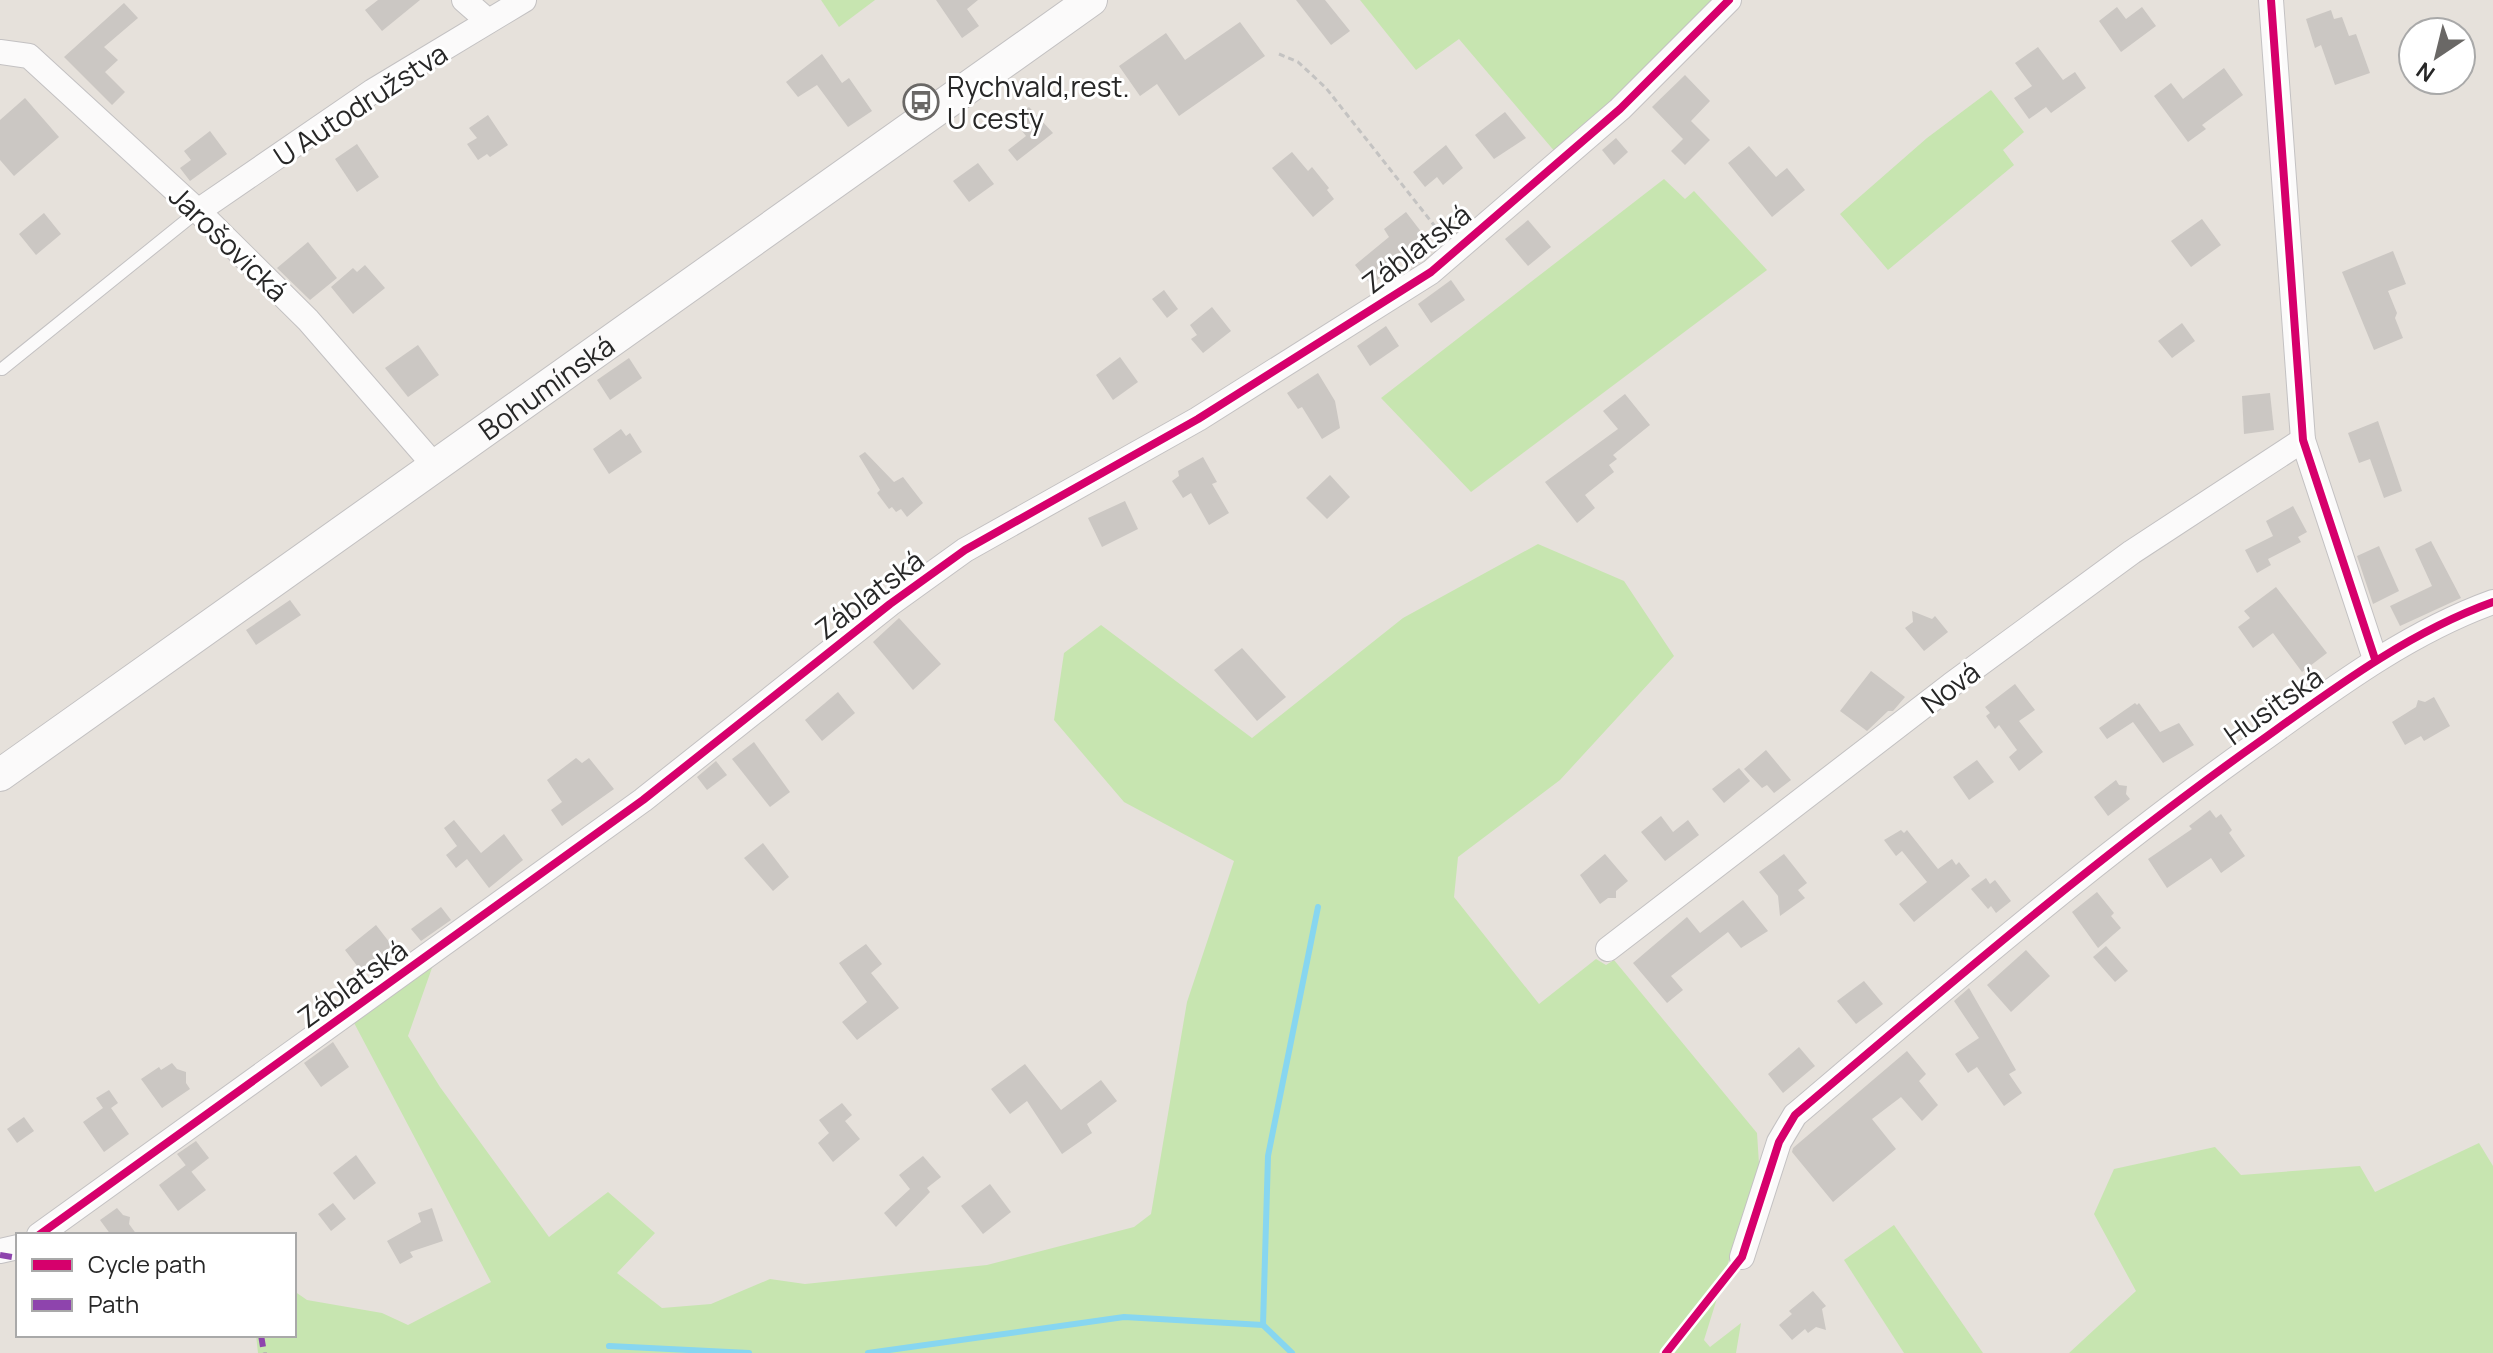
<svg xmlns="http://www.w3.org/2000/svg" width="2493" height="1353" viewBox="0 0 2493 1353" font-family="Manrope,sans-serif">
	<style>
		.green { fill: #c7e5b0 }
		.lines { fill: none; stroke-linecap: round; stroke-linejoin: round }
		.stream { stroke: #87d6f0; stroke-width: 6 }
		.building { fill: #cbc7c3 }
		.lane-casing { stroke: #c3c1c2; stroke-width: 14 }
		.street-casing { stroke: #c3c1c2; stroke-width: 26 }
		.secondary-casing { stroke: #c3c1c2; stroke-width: 34 }
		.path { stroke: #c4c3c2; stroke-width: 3; stroke-dasharray: 6 4; stroke-linecap: butt }
		.lane { stroke: #fbfafa; stroke-width: 12 }
		.street { stroke: #fbfafa; stroke-width: 24 }
		.secondary { stroke: #fbfafa; stroke-width: 32 }
		.quiet { stroke: #8e44ad; stroke-width: 6; stroke-dasharray: 12 6; stroke-linecap: butt }
		.cycleway-casing { stroke: #fff; stroke-width: 13 }
		.cycleway { stroke: #d6006c; stroke-width: 8 }
		.labels { text-anchor: middle; dominant-baseline: central; stroke-width: 6; stroke-linejoin: round; paint-order: stroke }
		.poi-label { font-size: 28px; fill: #272727; stroke: #fff; text-anchor: start }
		.street-label { font-size: 28px; fill: #272727; stroke: #fff }
	</style>
	<rect width="100%" height="100%" fill="#e6e1db"/>
	<g class="green">
		<path d="M821 0H875L839 27Z"/>
		<path d="M1360 0H1718L1556 153 1459 39 1416 70Z"/>
		<path d="M1991 90 2024 132 2003 150 2014 165 1888 270 1840 214 1927 138Z"/>
		<path d="M1664 179 1685 199 1694 191 1767 270 1471 492 1381 398Z"/>
		<path d="M1538 544 1624 581 1674 656 1560 780 1458 857 1454 897 1539 1004 1596 959 1606 965 1614 960 1757 1133 1759 1164 1704 1340 1710 1347 1741 1323 1736 1353H258L256 1335H294V1291L307 1300 382 1313 408 1325 491 1282 352 1019 433 965 408 1036 440 1087 549 1237 608 1192 655 1233 617 1273 662 1308 711 1304 770 1279 805 1284 987 1265 1134 1227 1151 1214 1187 1002 1234 861 1124 802 1054 720 1064 653 1101 625 1252 738 1403 618Z"/>
		<path d="M2479 1143 2493 1166V1353H2069L2136 1291 2094 1214 2114 1169 2215 1147 2241 1175 2360 1166 2375 1192Z"/>
		<path d="M1894 1225 1983 1353H1904L1844 1260Z"/>
	</g>
	<g class="lines">
		<g class="stream">
			<path d="M1263 1325 1268 1156 1318 907"/>
			<path d="M609 1346 749 1353"/>
			<path d="M868 1353 1124 1317 1263 1325 1292 1353"/>
		</g>
	</g>
	<g class="building">
		<path d="M378 0H420L382 31 365 10Z"/>
		<path d="M936 0H978L967 9 979 26 962 38Z"/>
		<path d="M1296 0H1325L1350 31 1331 45Z"/>
		<path d="M124 3 138 18 104 47 118 60 105 72 125 92 112 105 64 57Z"/>
		<path d="M2117 7 2126 19 2142 7 2156 26 2121 52 2099 21Z"/>
		<path d="M2331 10 2334 19 2342 17 2349 36 2356 34 2370 73 2335 85 2321 45 2315 48 2306 19Z"/>
		<path d="M1240 22 1265 56 1179 116 1157 84 1140 96 1119 66 1166 33 1185 60Z"/>
		<path d="M2038 47 2063 80 2075 72 2086 88 2051 113 2046 107 2029 119 2014 98 2032 86 2015 63Z"/>
		<path d="M822 54 842 83 849 78 872 111 848 127 817 85 798 97 786 82Z"/>
		<path d="M2224 68 2243 95 2202 125 2206 129 2188 142 2154 96 2171 83 2183 99Z"/>
		<path d="M1685 75 1710 101 1691 121 1710 140 1685 165 1671 151 1683 139 1652 107Z"/>
		<path d="M25 98 59 137 14 176 0 160V120Z"/>
		<path d="M1029 107 1053 133 1017 161 1008 150 1026 136 1013 120Z"/>
		<path d="M1505 112 1526 138 1494 159 1475 135Z"/>
		<path d="M488 115 508 145 490 157 487 154 478 160 467 144 477 138 469 128Z"/>
		<path d="M210 131 227 154 190 181 180 168 191 160 184 151Z"/>
		<path d="M1616 138 1628 152 1614 165 1602 150Z"/>
		<path d="M357 144 379 177 357 192 335 159Z"/>
		<path d="M1446 145 1463 168 1443 185 1437 177 1425 187 1413 172Z"/>
		<path d="M1749 146 1776 177 1787 168 1805 190 1772 217 1728 163Z"/>
		<path d="M1292 152 1308 171 1312 167 1329 188 1327 190 1334 199 1313 217 1272 168Z"/>
		<path d="M978 163 994 184 969 202 953 181Z"/>
		<path d="M1406 212 1429 242 1405 257 1371 285 1355 265 1389 237 1384 229Z"/>
		<path d="M44 213 61 234 36 255 19 234Z"/>
		<path d="M2202 219 2221 245 2191 267 2171 241Z"/>
		<path d="M1528 220 1551 247 1528 266 1505 239Z"/>
		<path d="M308 242 337 278 310 300 277 268Z"/>
		<path d="M2393 251 2406 284 2388 291 2397 313 2395 318 2403 338 2374 350 2342 272Z"/>
		<path d="M365 265 385 288 353 314 331 287 353 268 357 272Z"/>
		<path d="M1451 280 1465 300 1431 323 1418 304Z"/>
		<path d="M1164 290 1178 309 1167 318 1152 299Z"/>
		<path d="M1212 307 1231 331 1203 353 1191 339 1197 335 1190 325Z"/>
		<path d="M2182 323 2195 341 2172 358 2158 341Z"/>
		<path d="M1386 326 1399 346 1370 366 1357 346Z"/>
		<path d="M418 345 439 375 408 397 385 368Z"/>
		<path d="M1120 357 1138 382 1113 400 1096 375Z"/>
		<path d="M629 358 642 378 610 400 597 380Z"/>
		<path d="M1318 373 1335 401 1340 428 1322 439 1302 407 1298 409 1287 393Z"/>
		<path d="M2270 393 2274 430 2244 434 2242 396Z"/>
		<path d="M1625 394 1650 425 1613 455 1617 459 1609 465 1614 472 1585 495 1595 508 1577 523 1545 482 1618 429 1603 411Z"/>
		<path d="M2378 421 2402 491 2384 498 2370 459 2359 463 2348 433Z"/>
		<path d="M621 429 626 436 630 433 642 452 609 474 593 449Z"/>
		<path d="M865 452 894 482 903 477 923 503 907 517 901 509 896 512 892 507 889 509 877 493 880 490 859 456Z"/>
		<path d="M1203 457 1217 482 1212 484 1229 513 1209 525 1191 493 1183 498 1172 481 1179 476 1178 471Z"/>
		<path d="M1330 475 1350 497 1327 519 1306 498Z"/>
		<path d="M1125 501 1138 529 1102 547 1088 518Z"/>
		<path d="M2293 506 2307 532 2298 537 2301 542 2268 559 2271 565 2257 573 2245 550 2273 536 2266 521Z"/>
		<path d="M2431 541 2461 598 2400 626 2390 606 2432 586 2415 549Z"/>
		<path d="M2379 546 2399 591 2373 604 2357 556Z"/>
		<path d="M2276 587 2327 653 2302 672 2273 633 2253 648 2238 627 2250 618 2244 611Z"/>
		<path d="M290 600 301 615 256 645 246 630Z"/>
		<path d="M1912 611 1932 619 1935 616 1948 632 1924 651 1905 628 1913 622Z"/>
		<path d="M899 618 941 664 913 690 873 642Z"/>
		<path d="M1242 648 1286 697 1257 721 1214 670Z"/>
		<path d="M1871 671 1905 697 1893 711H1888L1867 731 1840 711Z"/>
		<path d="M2015 684 2035 710 2019 721 2043 752 2019 771 2009 757 2017 750 1999 725 1995 729 1986 716 1990 713 1985 707Z"/>
		<path d="M838 692 855 713 822 741 805 720Z"/>
		<path d="M2434 697 2450 726 2424 741 2421 736 2405 745 2392 722 2416 707 2418 700 2425 702Z"/>
		<path d="M2135 703 2137 705 2139 703 2160 732 2179 723 2194 745 2163 763 2133 722 2107 739 2099 728Z"/>
		<path d="M754 742 790 792 770 807 732 759Z"/>
		<path d="M1766 750 1791 780 1774 793 1767 785 1762 788 1744 769Z"/>
		<path d="M576 758 582 763 589 758 614 789 562 826 551 810 562 802 547 780Z"/>
		<path d="M1977 760 1994 782 1969 800 1953 777Z"/>
		<path d="M716 761 727 775 707 790 697 777Z"/>
		<path d="M1739 768 1750 781 1724 803 1712 789Z"/>
		<path d="M2116 780 2119 785 2127 786 2126 794 2130 799 2108 816 2094 797Z"/>
		<path d="M2210 810 2216 818 2221 814 2232 830 2229 833 2245 856 2221 873 2211 858 2167 888 2148 859 2192 829 2189 826Z"/>
		<path d="M1661 816 1673 832 1688 820 1699 835 1665 861 1641 832Z"/>
		<path d="M454 820 481 853 504 834 523 860 489 888 467 859 456 868 446 855 457 846 444 828Z"/>
		<path d="M1901 830 1904 833 1907 830 1938 869 1952 859 1956 865 1959 862 1970 876 1914 922 1899 904 1927 882 1902 851 1896 856 1884 840Z"/>
		<path d="M763 843 789 877 773 891 744 858Z"/>
		<path d="M1605 854 1628 881 1616 891V898H1608L1600 904 1580 875Z"/>
		<path d="M1784 854 1807 883 1798 890 1805 898 1780 916 1778 896 1759 872Z"/>
		<path d="M1986 878 1990 884 1995 880 2011 901 1996 913 1991 906 1988 909 1971 889Z"/>
		<path d="M2097 892 2114 913 2111 916 2121 928 2098 948 2072 912Z"/>
		<path d="M1743 900 1768 931 1741 948 1728 932 1671 976 1683 990 1667 1003 1633 963 1687 917 1700 933Z"/>
		<path d="M441 907 451 920 421 941 411 929Z"/>
		<path d="M376 925 397 952 377 969 371 964 361 971 345 950Z"/>
		<path d="M866 944 882 964 871 973 899 1008 857 1040 842 1022 867 1002 839 963Z"/>
		<path d="M2106 946 2128 971 2115 982 2093 957Z"/>
		<path d="M2026 950 2050 976 2011 1012 1987 985Z"/>
		<path d="M1864 981 1883 1004 1856 1024 1837 1001Z"/>
		<path d="M1969 988 2016 1070 2009 1074 2022 1093 2004 1106 1977 1067 1968 1073 1955 1054 1979 1038 1954 1001Z"/>
		<path d="M333 1042 349 1067 321 1087 304 1063Z"/>
		<path d="M1799 1047 1815 1066 1783 1093 1768 1074Z"/>
		<path d="M1907 1051 1926 1074 1919 1081 1938 1105 1922 1121 1901 1097 1872 1119 1896 1149 1833 1202 1792 1152 1793 1148Z"/>
		<path d="M172 1063 177 1069 186 1072V1083L190 1089 162 1108 141 1079 159 1067 161 1070Z"/>
		<path d="M1025 1064 1061 1110 1101 1080 1117 1101 1087 1124 1092 1133 1062 1154 1027 1101 1010 1114 991 1089Z"/>
		<path d="M109 1090 118 1103 111 1108 129 1134 104 1152 83 1122 103 1108 96 1098Z"/>
		<path d="M842 1103 852 1115 845 1121 860 1139 833 1162 818 1143 829 1133 819 1120Z"/>
		<path d="M24 1117 34 1131 17 1143 7 1129Z"/>
		<path d="M196 1141 209 1158 191 1172 177 1154Z"/>
		<path d="M356 1155 376 1183 354 1200 333 1173Z"/>
		<path d="M923 1156 941 1177 927 1188 930 1192 896 1227 884 1213 910 1189 899 1175Z"/>
		<path d="M186 1165 206 1190 178 1211 159 1185Z"/>
		<path d="M990 1184 1011 1212 983 1234 961 1206Z"/>
		<path d="M333 1203 346 1219 331 1231 318 1214Z"/>
		<path d="M117 1208 123 1215 130 1217 129 1224 137 1235H111L100 1220Z"/>
		<path d="M432 1208 443 1241 410 1252 413 1257 400 1264 387 1241 421 1222 418 1213Z"/>
		<path d="M1813 1291 1826 1306 1822 1309 1826 1330 1816 1327 1808 1333 1805 1329 1792 1340 1779 1325 1792 1314 1789 1311Z"/>
	</g>
	<g class="lines">
		<defs>
			<path id="lane" d="M2 369 198 211"/>
			<g id="street">
				<path d="M464 0 488 21"/>
				<path d="M2271 0 2303 440 2375 659"/>
				<path d="M0 52 29 56 198 211 308 320 434 465"/>
				<path d="M198 211 373 91 524 0"/>
				<path d="M1608 949 1951 685 2132 552 2303 440"/>
				<path d="M39 1235 643 800 890 604 965 550 1198 419 1431 272 1620 109 1729 0"/>
				<path d="M0 1251 18 1247"/>
				<path d="M1742 1257 1779 1142 1795 1115C1946 987 2097 857 2259 742 2333 689 2407 633 2493 602"/>
			</g>
			<g id="secondary">
				<path id="s1" d="M0 775 1091 0"/>
			</g>
		</defs>
		<use href="#lane" class="lane-casing"/>
		<use href="#street" class="street-casing"/>
		<use href="#secondary" class="secondary-casing"/>
		<path class="path" d="M1279 54 1298 62 1326 88 1441 234"/>
		<use href="#lane" class="lane"/>
		<use href="#street" class="street"/>
		<use href="#secondary" class="secondary"/>
		<g class="quiet">
			<path d="M0 1255 18 1258"/>
			<path d="M261 1335 264 1353"/>
		</g>
		<defs>
			<g id="cycleway">
				<path d="M2271 0 2303 440 2375 659"/>
				<path d="M39 1235 643 800 890 604 965 550 1198 419 1431 272 1620 109 1729 0"/>
				<path d="M1666 1353 1742 1257 1779 1142 1795 1115C1946 987 2097 857 2259 742 2333 689 2407 633 2493 602"/>
			</g>
		</defs>
		<use href="#cycleway" class="cycleway-casing"/>
		<use href="#cycleway" class="cycleway"/>
	</g>
	<defs>
		<symbol id="bus-ring" viewBox="-11 -11 22 22"><circle r="9.5" fill="#fff" stroke="#6a6866" stroke-width="1.5"/><path d="M-5-6H5V4H4V6H2V4H-2V6H-4V4H-5ZM-3.5-4V0h7V-4ZM-3.5 1.2v1.5H-2V1.2ZM2 1.2v1.5H3.5V1.2Z" fill="#6a6866"/></symbol>
	</defs>
	<g fill-rule="evenodd">
		<use href="#bus-ring" x="901" y="82" width="40" height="40"/>
	</g>
	<g class="labels">
		<g class="poi-label">
			<text x="947" y="86">Rychvald,rest.<tspan x="947" dy="32">U cesty</tspan></text>
		</g>
		<g class="street-label">
			<text transform="translate(360 104) rotate(-33)">U Autodružstva</text>
			<text transform="translate(229 243) rotate(44)">Jarošovická</text>
			<text transform="translate(1416 248) rotate(-37)">Záblatská</text>
			<text stroke="none"><textPath href="#s1" startOffset="670">Bohumínská</textPath></text>
			<text transform="translate(869 594) rotate(-37)">Záblatská</text>
			<text transform="translate(1950 687) rotate(-37)">Nová</text>
			<text transform="translate(2273 705) rotate(-35)">Husitská</text>
			<text transform="translate(352 983) rotate(-36)">Záblatská</text>
		</g>
	</g>
	<rect x="16" y="1233" width="280" height="104" fill="#ffffff" stroke="#a9a9a9" stroke-width="2"/>
	<rect x="32" y="1259" width="40" height="12" fill="#d6006c" stroke="#a9a9a9" stroke-width="2"/>
	<text x="88" y="1273" font-size="24" fill="#272727">Cycle path</text>
	<rect x="32" y="1299" width="40" height="12" fill="#8e44ad" stroke="#a9a9a9" stroke-width="2"/>
	<text x="88" y="1313" font-size="24" fill="#272727">Path</text>
	<g transform="translate(2437 56) rotate(215)"><circle r="38" fill="#ffffff" stroke="#a9a9a9" stroke-width="2"/>
	<path d="M0-6L14 30L0 20L-14 30Z" fill="#6a6866"/>
	<text y="-12" font-size="22" font-weight="bold" text-anchor="middle" fill="#272727">N</text>
	</g>
</svg>
